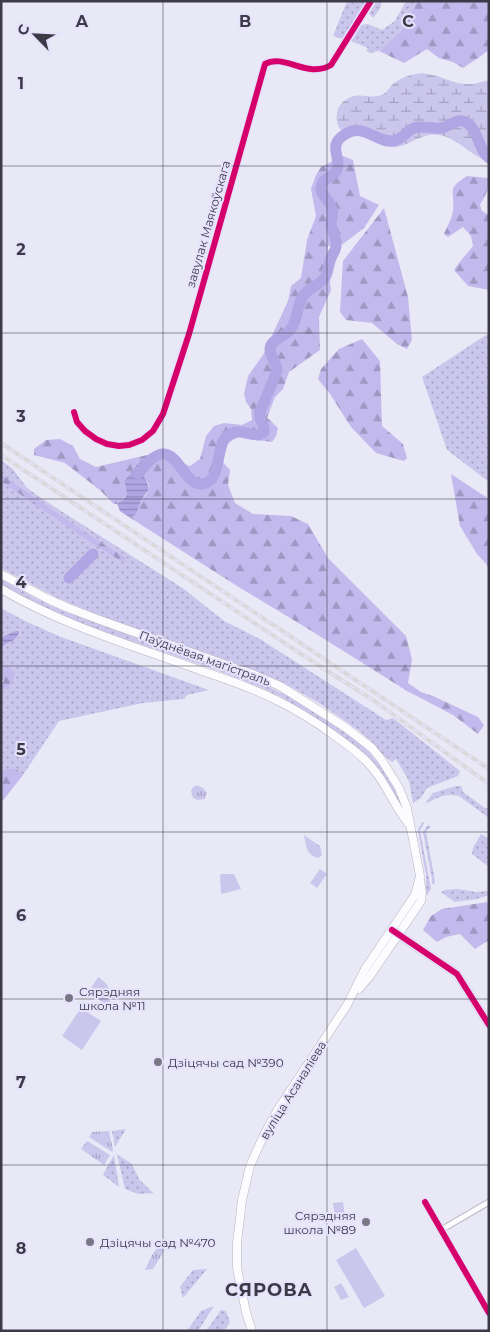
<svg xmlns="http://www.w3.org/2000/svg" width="490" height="1332" viewBox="0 0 490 1332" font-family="Montserrat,sans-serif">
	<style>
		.grass { fill: url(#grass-dots) }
		.forest { fill: url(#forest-firs) }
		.wetland { fill: url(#wetland-marsh) }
		.park { fill: url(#park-tufts) }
		.pitch { fill: #cbc6ec }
		.water { fill: url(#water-rules) }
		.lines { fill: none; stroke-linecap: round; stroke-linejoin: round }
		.river { stroke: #b0a6e3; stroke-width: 11 }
		.street-casing { stroke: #b4b3bf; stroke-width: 7 }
		.secondary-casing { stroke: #b4b3bf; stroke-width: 9 }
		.street { stroke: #fcfcfe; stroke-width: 5 }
		.secondary { stroke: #fcfcfe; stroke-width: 8 }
		.rail-casing { stroke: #d9d9dc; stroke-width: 4 }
		.rail { stroke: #e5e2fc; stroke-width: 2; stroke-dasharray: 5.5; stroke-linecap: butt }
		.cycleway-casing { stroke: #e5e2fc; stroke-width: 9 }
		.cycleway { stroke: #d6006c; stroke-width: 6 }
		.grid { fill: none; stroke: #3c3a47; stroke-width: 1; stroke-opacity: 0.55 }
		.poi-dot { fill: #797784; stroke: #e5e2fc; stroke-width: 2 }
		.labels { text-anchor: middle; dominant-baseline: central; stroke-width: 4; stroke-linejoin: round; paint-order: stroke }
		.street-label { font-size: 12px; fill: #3c3a47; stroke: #e5e2fc }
		.poi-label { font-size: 12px; fill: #3c3a47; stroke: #e5e2fc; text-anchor: start }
		.district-label { font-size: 18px; font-weight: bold; letter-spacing: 1px; fill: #3c3a47; stroke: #e5e2fc }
		.grid-label { font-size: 16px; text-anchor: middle; font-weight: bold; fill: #3c3a47; stroke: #e5e2fc; stroke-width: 4; stroke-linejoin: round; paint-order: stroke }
	</style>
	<defs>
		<pattern id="grass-dots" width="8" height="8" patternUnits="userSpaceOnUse" patternTransform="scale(1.25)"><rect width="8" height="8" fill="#cbc6ec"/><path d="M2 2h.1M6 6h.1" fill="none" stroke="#a6a2c1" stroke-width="1.8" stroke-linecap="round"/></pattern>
		<pattern id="forest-firs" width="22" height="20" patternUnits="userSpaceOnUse" patternTransform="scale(1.25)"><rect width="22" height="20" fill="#c2baed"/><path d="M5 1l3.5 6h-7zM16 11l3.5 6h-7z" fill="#9f98c2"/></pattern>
		<pattern id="wetland-marsh" width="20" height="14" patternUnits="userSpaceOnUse" patternTransform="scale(1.25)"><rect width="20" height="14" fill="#cbc6ec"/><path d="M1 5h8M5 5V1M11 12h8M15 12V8" fill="none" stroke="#a6a2c1"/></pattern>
		<pattern id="park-tufts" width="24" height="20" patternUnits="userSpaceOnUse" patternTransform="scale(1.25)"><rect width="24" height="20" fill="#cbc6ec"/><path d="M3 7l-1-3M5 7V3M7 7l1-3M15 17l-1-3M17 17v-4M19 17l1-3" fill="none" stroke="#a6a2c1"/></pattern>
		<pattern id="water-rules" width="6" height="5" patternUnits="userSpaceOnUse" patternTransform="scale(1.25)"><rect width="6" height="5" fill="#b0a6e3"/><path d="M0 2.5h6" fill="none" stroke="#9088ba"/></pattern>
	</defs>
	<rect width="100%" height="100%" fill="#e9e8f6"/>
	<g class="grass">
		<path d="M347 1H367L343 39 333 36Z"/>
		<path d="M377 1H381V7L374 17H372L369 13Z"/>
		<path d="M406 1H417L401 31 379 51 370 53 366 51 368 48 351 41 361 25 368 24 382 30 395 21Z"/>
		<path d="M489 333V482L447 450 422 377Z"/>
		<path d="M1 460 13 469 27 488 50 504 184 589 224 621 260 639 386 720 393 718 460 771 458 776 427 788 421 798 413 803 409 781 396 759 392 762 382 754 371 741 358 730 319 703 287 685 254 670 101 616 57 598 1 568Z"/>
		<path d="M1 579 39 600 68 613 257 681 294 699 356 740 369 752 383 769 394 786 402 807H400C392 790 383 774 370 759 358 746 342 736 328 727 310 715 292 702 273 693 215 666 150 649 90 627 59 615 30 601 1 585Z"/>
		<path d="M1 608 25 621 61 637 209 690 187 695 184 699 143 703 59 721 23 775 15 768 1 770V690L3 691 10 685 15 676 1 664V647C10 639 14 645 21 632L17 629 11 634 1 638Z"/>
		<path d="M456 786H461L463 792 485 808H489V818L459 796C447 793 437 797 428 803L426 802 433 793Z"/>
		<path d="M423 822 424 824 420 830 431 889 427 895H426V875L418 831 419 827Z"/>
		<path d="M428 825 431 827 427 830 426 832 435 881 433 885 423 832Z"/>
		<path d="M481 834 489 839V867L472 854 473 848Z"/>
		<path d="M457 889 476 892 489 891V895L477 899 455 902 441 892 445 890Z"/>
		<path d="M126 1129 115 1147 112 1131Z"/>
		<path d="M117 1154 132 1164 139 1179 153 1193 138 1194 125 1189Z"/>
		<path d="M114 1155 119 1187 103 1175Z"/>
		<path d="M207 1269 183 1298 180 1287 193 1270Z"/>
		<path d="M214 1306 198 1331H187L201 1311Z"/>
		<path d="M221 1310 226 1311 230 1322 224 1331H206Z"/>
	</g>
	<g class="forest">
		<path d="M417 1H489V50L478 58 463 68 453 62 439 58 427 49 404 63 379 51 401 31Z"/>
		<path d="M343 156 353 160 360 196 379 205 364 228 343 244 328 246 327 262 331 290 319 317 320 350 289 372 283 389 275 397 267 418 271 421 278 428 276 436 272 442C260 440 251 441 239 437L222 446 220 459 230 470 228 485 235 503 253 514 291 516 308 524 328 558 406 636 412 659 408 683 421 692 435 697 478 717 484 725 478 734 453 715 407 691 310 630 237 586 129 517 135 514 141 501 148 492 149 485 144 476 145 461C143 459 141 460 138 462L125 480V485L127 491 126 496 117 504H114L101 491 65 463 34 455V449L46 440 60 439 73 446 80 459 96 467 147 455 165 457 190 466 200 459 206 436 214 426 224 423 242 425 252 420 251 409 246 402 244 394 248 376 263 355 288 301 291 286 301 278 307 240 316 216 311 189 316 175 321 167Z"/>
		<path d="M467 176 488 178C490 189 485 196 480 205L482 211 489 215V290L468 286 454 270 458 264 473 246 471 236 463 227 448 237 444 234C447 227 452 218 453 211 455 189 446 189 467 176Z"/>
		<path d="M384 208 408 297 412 340 407 349 397 344 372 323 346 320 340 312 343 261Z"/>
		<path d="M362 339 380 361 382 426 403 444 407 458 404 461 376 453 351 427 330 394 318 379 321 369 339 349Z"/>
		<path d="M1 474 92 537 126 558 123 562 90 542 1 481Z"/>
		<path d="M451 474 489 499V567L477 554 460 526Z"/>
		<path d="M1 664 7 668H11L15 676 10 685 3 691 1 690V684L4 680 1 679Z"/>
		<path d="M15 768 23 775 1 803V770Z"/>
		<path d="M487 902 489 906V940L475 949 460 934 446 937 437 942 423 930 431 916 442 909Z"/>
	</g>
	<path class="wetland" d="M423 73 437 76 457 83 465 84H473L489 80V162C471 156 458 138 439 135 423 132 411 145 396 147 384 149 374 141 364 137 357 135 348 135 342 131 337 127 336 119 337 113 338 105 344 100 351 97 361 93 371 99 381 95 386 94 388 89 392 85 401 77 411 74 423 73Z"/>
	<g class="park">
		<path d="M197 785 203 788 207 793 205 799 198 800 193 798 191 791 193 787Z"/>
		<path d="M304 835 320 846 322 855 318 858C306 855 306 845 304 835Z"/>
		<path d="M220 874H234L241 889 221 894Z"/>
		<path d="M109 1131 113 1150 112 1152 89 1137 92 1132Z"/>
		<path d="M87 1141 110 1155 104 1165 81 1149Z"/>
		<path d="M163 1239 164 1251 153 1269 145 1270 152 1255Z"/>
	</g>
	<g class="pitch">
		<path d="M320 869 327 874 317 888 310 883Z"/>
		<path d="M98 977C111 985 110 992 110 1007L88 993Z"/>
		<path d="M81 1008 101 1021 82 1050 62 1036Z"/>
		<path d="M343 1202 345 1217 335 1218 333 1203Z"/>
		<path d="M356 1248 385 1296 364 1308 336 1260Z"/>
		<path d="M341 1283 349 1297 341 1300 334 1287Z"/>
	</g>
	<g class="water">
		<path d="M140 460H144C150 466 145 470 144 476 153 494 147 488 140 503 138 507 138 511 135 515L129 517 120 511 117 504C120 501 125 499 126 496 128 491 124 485 125 480Z"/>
		<path d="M17 630 20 632C14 644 10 640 1 647V638Z"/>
	</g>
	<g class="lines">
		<g class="river">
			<path d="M138 474C176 422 179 488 203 484 226 479 211 435 236 432 244 431 251 435 259 435L264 432C266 424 258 422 260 412L277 371C277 363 270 356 270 349 271 339 283 338 289 331 298 322 296 307 303 296 308 288 318 286 324 279 328 274 328 267 330 261 331 257 333 254 335 250 339 240 332 234 331 224 331 219 334 214 332 209 330 197 316 196 323 182 327 177 334 176 337 170 342 158 327 146 344 135 362 122 374 141 391 141 401 141 406 132 414 128 423 125 432 129 441 128 449 127 455 119 463 121 479 126 477 149 489 158"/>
			<path d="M69 578 93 554"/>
		</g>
		<defs>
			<g id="street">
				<path d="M74 412 77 422 85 431 96 439 107 444 119 446 129 445 142 440 153 431 163 414 189 334 265 64C285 53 307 79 331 65L371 1"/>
				<path d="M425 1202 489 1313"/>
				<path d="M441 1230 489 1202"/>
			</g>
			<g id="secondary">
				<path d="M1 574 46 598 66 607 100 620 252 674 280 686 345 727 372 748 381 759 399 788 407 808 420 876 415 895 365 969 347 1005 277 1111 263 1137 250 1166 242 1200 240 1218 237 1243V1268L246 1312 252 1331"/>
				<path d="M1 589C64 626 137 647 205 672 229 680 255 689 278 701 293 708 307 717 321 726 335 736 350 746 363 758 384 777 391 801 408 823"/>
				<path d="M396 933 457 974 489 1025"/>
				<path d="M359 989 370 976 421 901 422 893 420 880"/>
			</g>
		</defs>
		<use href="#street" class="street-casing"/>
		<use href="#secondary" class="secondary-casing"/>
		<use href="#street" class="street"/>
		<use href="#secondary" class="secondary"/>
		<defs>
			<g id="rail">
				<path d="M1 443 489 769"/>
				<path d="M1 455 301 654 376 702 489 784"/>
			</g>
		</defs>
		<use href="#rail" class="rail-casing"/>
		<use href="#rail" class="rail"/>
		<defs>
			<g id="cycleway">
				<path d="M74 412 77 422 85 431 96 439 107 444 119 446 129 445 142 440 153 431 163 414 189 334 265 64C285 53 307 79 331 65L371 1"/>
				<path d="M392 930 457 974 489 1025"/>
				<path d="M425 1202 489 1313"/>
			</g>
		</defs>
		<use href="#cycleway" class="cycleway-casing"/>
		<use href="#cycleway" class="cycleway"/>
	</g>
	<path class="grid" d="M163 1V1331M327 1V1331M1 166H489M1 333H489M1 499H489M1 666H489M1 832H489M1 999H489M1 1165H489"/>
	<g class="poi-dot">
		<circle cx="69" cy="998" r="5"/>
		<circle cx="158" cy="1062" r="5"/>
		<circle cx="366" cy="1222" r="5"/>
		<circle cx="90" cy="1242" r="5"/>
	</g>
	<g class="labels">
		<g class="street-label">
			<text transform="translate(208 224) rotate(-74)">завулак Маякоўскага</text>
			<text transform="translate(205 658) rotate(20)">Паўднёвая магістраль</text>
			<text transform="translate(293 1090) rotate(-58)">вуліца Асаналіева</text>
		</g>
		<g class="poi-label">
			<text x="79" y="991">Сярэдняя<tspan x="79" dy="14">школа №11</tspan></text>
			<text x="168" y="1062">Дзіцячы сад №390</text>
			<text x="356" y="1215" text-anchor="end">Сярэдняя<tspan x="356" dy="14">школа №89</tspan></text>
			<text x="100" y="1242">Дзіцячы сад №470</text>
		</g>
		<g class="district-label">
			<text x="269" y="1290">СЯРОВА</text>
		</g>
	</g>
	<g class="grid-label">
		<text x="82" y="27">A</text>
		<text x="245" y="27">B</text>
		<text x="408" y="27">C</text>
		<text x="21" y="89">1</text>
		<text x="21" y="255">2</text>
		<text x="21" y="422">3</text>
		<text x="21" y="588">4</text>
		<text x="21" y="755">5</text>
		<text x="21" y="921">6</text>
		<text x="21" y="1088">7</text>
		<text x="21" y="1254">8</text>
	</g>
	<rect width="490" height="1332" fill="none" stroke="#3c3a47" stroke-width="5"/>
	<g transform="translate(35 35) rotate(294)" stroke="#e5e2fc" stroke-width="4" paint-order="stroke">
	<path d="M0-4L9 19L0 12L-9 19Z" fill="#3c3a47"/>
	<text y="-8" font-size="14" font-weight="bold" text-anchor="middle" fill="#3c3a47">С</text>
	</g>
</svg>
